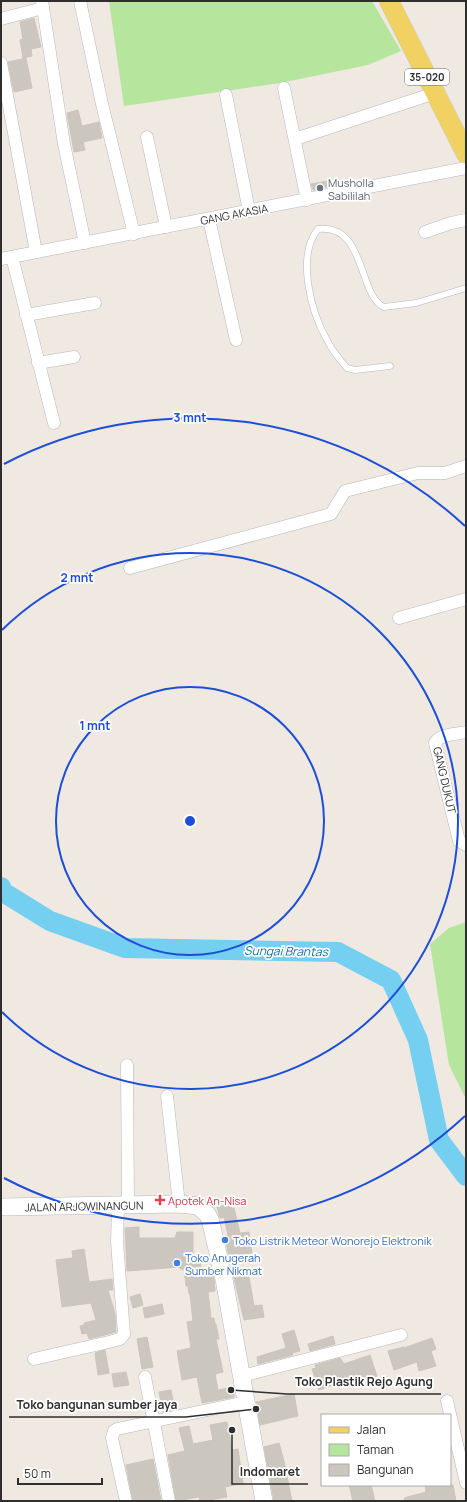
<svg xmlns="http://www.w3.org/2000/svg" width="467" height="1502" viewBox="0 0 467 1502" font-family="Manrope,sans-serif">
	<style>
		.green { fill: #b6e59e }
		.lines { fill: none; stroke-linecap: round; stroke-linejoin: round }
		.river { stroke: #75cff0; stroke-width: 20 }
		.building { fill: #cbc7bf; stroke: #cbc5ba }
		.lane-casing { stroke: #b4b7c1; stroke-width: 7 }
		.street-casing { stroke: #b4b7c1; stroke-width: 13 }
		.secondary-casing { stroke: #b4b7c1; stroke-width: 18 }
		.primary-casing { stroke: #c9c9c9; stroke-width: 20 }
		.lane { stroke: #fff; stroke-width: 6 }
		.street { stroke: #fff; stroke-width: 12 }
		.secondary { stroke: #fff; stroke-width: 17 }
		.primary { stroke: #f2d163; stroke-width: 19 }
		.ring { fill: none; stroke: #1d4ed8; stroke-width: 2 }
		.worship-dot { fill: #6b7280; stroke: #fff; stroke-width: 1.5 }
		.health-dot { fill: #e0444e; stroke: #fff; stroke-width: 1.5 }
		.shop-dot { fill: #3f7fe0; stroke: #fff; stroke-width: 1.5 }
		.labels { text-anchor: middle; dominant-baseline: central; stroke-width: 3.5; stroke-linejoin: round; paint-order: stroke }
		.shield { fill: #fff; stroke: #6d6d6d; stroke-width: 1 }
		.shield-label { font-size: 10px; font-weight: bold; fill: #2e2e2e }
		.worship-label { font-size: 11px; fill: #5b616d; stroke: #fff; text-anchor: start }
		.street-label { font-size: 11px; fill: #2e2e2e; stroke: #fff }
		.health-label { font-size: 11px; fill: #be3a42; stroke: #fff; text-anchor: start }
		.shop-label { font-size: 11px; fill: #366cbe; stroke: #fff; text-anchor: start }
		.water-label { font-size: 12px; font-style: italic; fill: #0d6fa3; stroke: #fff }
		.centre { fill: #1d4ed8; stroke: #fff; stroke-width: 2 }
		.ring-label { font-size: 12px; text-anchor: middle; font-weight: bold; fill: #1d4ed8; stroke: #fff; stroke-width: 3.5; stroke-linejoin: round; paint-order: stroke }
		.leader { fill: none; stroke: #2e2e2e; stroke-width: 1.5 }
		.callout-dot { fill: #2e2e2e; stroke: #fff; stroke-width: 1.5 }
		.callout-label { font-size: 12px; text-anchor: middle; font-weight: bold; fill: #2e2e2e; stroke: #fff; stroke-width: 3.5; stroke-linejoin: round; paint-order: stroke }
	</style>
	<rect width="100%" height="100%" fill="#efe9e1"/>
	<g class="green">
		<path d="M109 1H372L401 51 368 65 280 83 124 106Z"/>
		<path d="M466 922V1099L449 1065 430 944 449 928Z"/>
	</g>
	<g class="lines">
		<path class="river" d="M1 887 3 892 50 921 125 948 338 952 391 980 418 1040 439 1140 466 1176"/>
	</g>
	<g class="building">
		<path d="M34 18 41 47 31 49 32 56 23 58 20 40 23 39 20 22Z"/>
		<path d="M26 58 32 88 14 92 8 62Z"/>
		<path d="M78 110 82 126 99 122 102 138 83 142 85 150 74 152 67 113Z"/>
		<path d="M328 181 329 187 313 190 311 184Z"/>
		<path d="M231 1204 232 1209 234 1208 240 1233 249 1232 252 1253 229 1257 225 1236 228 1235 224 1217 220 1218 217 1207Z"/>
		<path d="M139 1227V1238H175L177 1232H193V1256H200L201 1270 211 1269 214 1279 215 1291 208 1292 211 1318H214L215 1324H216L219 1339H216L223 1372 215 1374 218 1390 233 1387 234 1397 202 1403 197 1377 182 1380 177 1351 191 1348 187 1322 193 1321 190 1294H189L188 1286H186L184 1269H180V1267L127 1271 125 1228Z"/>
		<path d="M84 1249 89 1282 112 1279 113 1290H108L115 1314 116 1332 89 1339 87 1333 82 1334 80 1326 84 1325V1323L96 1320 91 1303 62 1307 56 1260 73 1258 72 1251Z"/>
		<path d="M248 1271 254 1306 262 1305 264 1317 244 1320 233 1274Z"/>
		<path d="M140 1294 143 1305 133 1308 130 1297Z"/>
		<path d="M162 1304 164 1314 145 1318 143 1308Z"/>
		<path d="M294 1330 300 1351 292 1353 293 1355 258 1364 257 1357 286 1348 282 1334Z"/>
		<path d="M333 1336 335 1344 310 1351 308 1344Z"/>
		<path d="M147 1337 153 1367 142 1369 137 1339Z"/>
		<path d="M432 1338 436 1349 431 1351 436 1366 419 1371 417 1362 394 1370 388 1351 404 1347V1348Z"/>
		<path d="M105 1350 109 1373 98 1375 95 1353Z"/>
		<path d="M370 1355 377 1376 351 1382 350 1379 319 1390 312 1369 316 1368 315 1365 340 1358 344 1364Z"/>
		<path d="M126 1372 129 1385 114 1387 112 1374Z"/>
		<path d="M171 1390 175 1409 163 1412 159 1392Z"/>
		<path d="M294 1394 298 1416 260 1425 256 1402Z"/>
		<path d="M227 1422 232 1450 238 1449 243 1483 225 1487 227 1497 204 1501H200L199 1497 176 1501 168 1455 185 1451 179 1428 189 1426 193 1444 213 1440 210 1425Z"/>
		<path d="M279 1443 284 1461 292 1501H274L264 1447Z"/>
		<path d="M153 1459 161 1501H133L126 1465Z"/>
		<path d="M349 1485H371L375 1501H353Z"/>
		<path d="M425 1485H453L456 1501H405L404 1498 426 1492Z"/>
	</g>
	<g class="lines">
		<defs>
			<path id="lane" d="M390 366 355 370 347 368C340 360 332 350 327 340 311 312 296 256 318 229 366 223 358 296 384 307L416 303 466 288"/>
			<g id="street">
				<path d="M42 1 64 144 85 243"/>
				<path d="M80 1 102 104 134 234"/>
				<path d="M1 19 43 8"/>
				<path d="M1 63 36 252"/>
				<path d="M284 88 307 200"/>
				<path d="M226 95 249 211"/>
				<path d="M147 137 166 227"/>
				<path d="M295 139 435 93"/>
				<path d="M209 219 236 340"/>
				<path d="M425 232 451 223 466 220"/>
				<path d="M12 257 54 423"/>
				<path d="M1 259 466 168"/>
				<path d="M26 315 95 303"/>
				<path d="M38 363 74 357"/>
				<path d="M130 568 331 514 345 491 418 473H445L466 466"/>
				<path d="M399 618 466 599"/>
				<path d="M466 732C457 734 439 734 435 743L459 841 466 845"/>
				<path d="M127 1065 128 1205"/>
				<path d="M167 1096 179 1204"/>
				<path d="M34 1359 109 1342 120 1339 124 1334 117 1242 118 1206"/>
				<path d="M242 1376 401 1335"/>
				<path d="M145 1377 169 1501"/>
				<path d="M447 1401 466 1483"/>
				<path d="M126 1501 112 1438 114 1431 117 1429 246 1402"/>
			</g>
			<path id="secondary" d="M1 1207 179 1204 198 1206 207 1214 210 1219 224 1279 264 1501"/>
			<path id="primary" d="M389 1 466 154"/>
		</defs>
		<use href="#lane" class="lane-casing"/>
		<use href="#street" class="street-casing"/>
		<use href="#secondary" class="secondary-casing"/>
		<use href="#primary" class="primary-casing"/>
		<use href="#lane" class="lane"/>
		<use href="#street" class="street"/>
		<use href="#secondary" class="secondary"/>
		<use href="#primary" class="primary"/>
	</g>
	<g class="ring">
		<circle cx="190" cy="821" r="134"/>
		<path d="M2 630A268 268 0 1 1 2 1012"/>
		<path d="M465 1116A403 403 0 0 1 4 1178M4 464A403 403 0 0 1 465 526"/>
	</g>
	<circle class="worship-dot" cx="320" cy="188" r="4"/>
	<path class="health-dot" d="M158 1194h4v4h4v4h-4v4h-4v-4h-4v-4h4z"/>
	<g class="shop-dot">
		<circle cx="225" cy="1240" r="4"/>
		<circle cx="177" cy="1263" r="4"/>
	</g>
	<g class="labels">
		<rect class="shield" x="405" y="69" width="44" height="16" rx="3"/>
		<g class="shield-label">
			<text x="427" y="77">35-020</text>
		</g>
		<g class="worship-label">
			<text x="328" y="182">Musholla<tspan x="328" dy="13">Sabililah</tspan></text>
		</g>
		<g class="street-label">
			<text transform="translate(234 214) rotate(-11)">GANG AKASIA</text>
			<text transform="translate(445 780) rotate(77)">GANG DUKUT</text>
			<text transform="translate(84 1206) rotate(-1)">JALAN ARJOWINANGUN</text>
		</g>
		<g class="health-label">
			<text x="168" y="1200">Apotek An-Nisa</text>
		</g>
		<g class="shop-label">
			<text x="233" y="1240">Toko Listrik Meteor Wonorejo Elektronik</text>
			<text x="185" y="1257">Toko Anugerah<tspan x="185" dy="13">Sumber Nikmat</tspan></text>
		</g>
		<g class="water-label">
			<text transform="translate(286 951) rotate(1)">Sungai Brantas</text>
		</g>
	</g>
	<circle cx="190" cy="821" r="6" class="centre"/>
	<g class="ring-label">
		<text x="190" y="422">3 mnt</text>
		<text x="77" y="582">2 mnt</text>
		<text x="95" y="730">1 mnt</text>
	</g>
	<path class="leader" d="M231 1390L287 1394H441M256 1409L186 1417H9M232 1430L232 1484H308"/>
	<g class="callout-dot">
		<circle cx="231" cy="1390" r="4"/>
		<circle cx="256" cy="1409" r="4"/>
		<circle cx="232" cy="1430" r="4"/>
	</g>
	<g class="callout-label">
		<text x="364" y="1386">Toko Plastik Rejo Agung</text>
		<text x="97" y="1409">Toko bangunan sumber jaya</text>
		<text x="270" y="1476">Indomaret</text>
	</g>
	<rect width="467" height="1502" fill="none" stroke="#2e2e2e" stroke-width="4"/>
	<rect x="321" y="1414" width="130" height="72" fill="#ffffff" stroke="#ababab"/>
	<rect x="329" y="1427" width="20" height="6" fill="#f2d163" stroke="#ababab"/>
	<text x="357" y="1434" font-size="12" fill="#2e2e2e">Jalan</text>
	<rect x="329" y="1444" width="20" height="12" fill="#b6e59e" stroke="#ababab"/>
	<text x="357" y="1454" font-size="12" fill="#2e2e2e">Taman</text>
	<rect x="329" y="1464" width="20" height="12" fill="#cbc7bf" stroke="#ababab"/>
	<text x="357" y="1474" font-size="12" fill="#2e2e2e">Bangunan</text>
	<path d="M18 1478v6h84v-6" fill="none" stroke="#2e2e2e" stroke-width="2"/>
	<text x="24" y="1478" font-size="12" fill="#2e2e2e" stroke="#ffffff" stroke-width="3" paint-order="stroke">50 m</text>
</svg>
